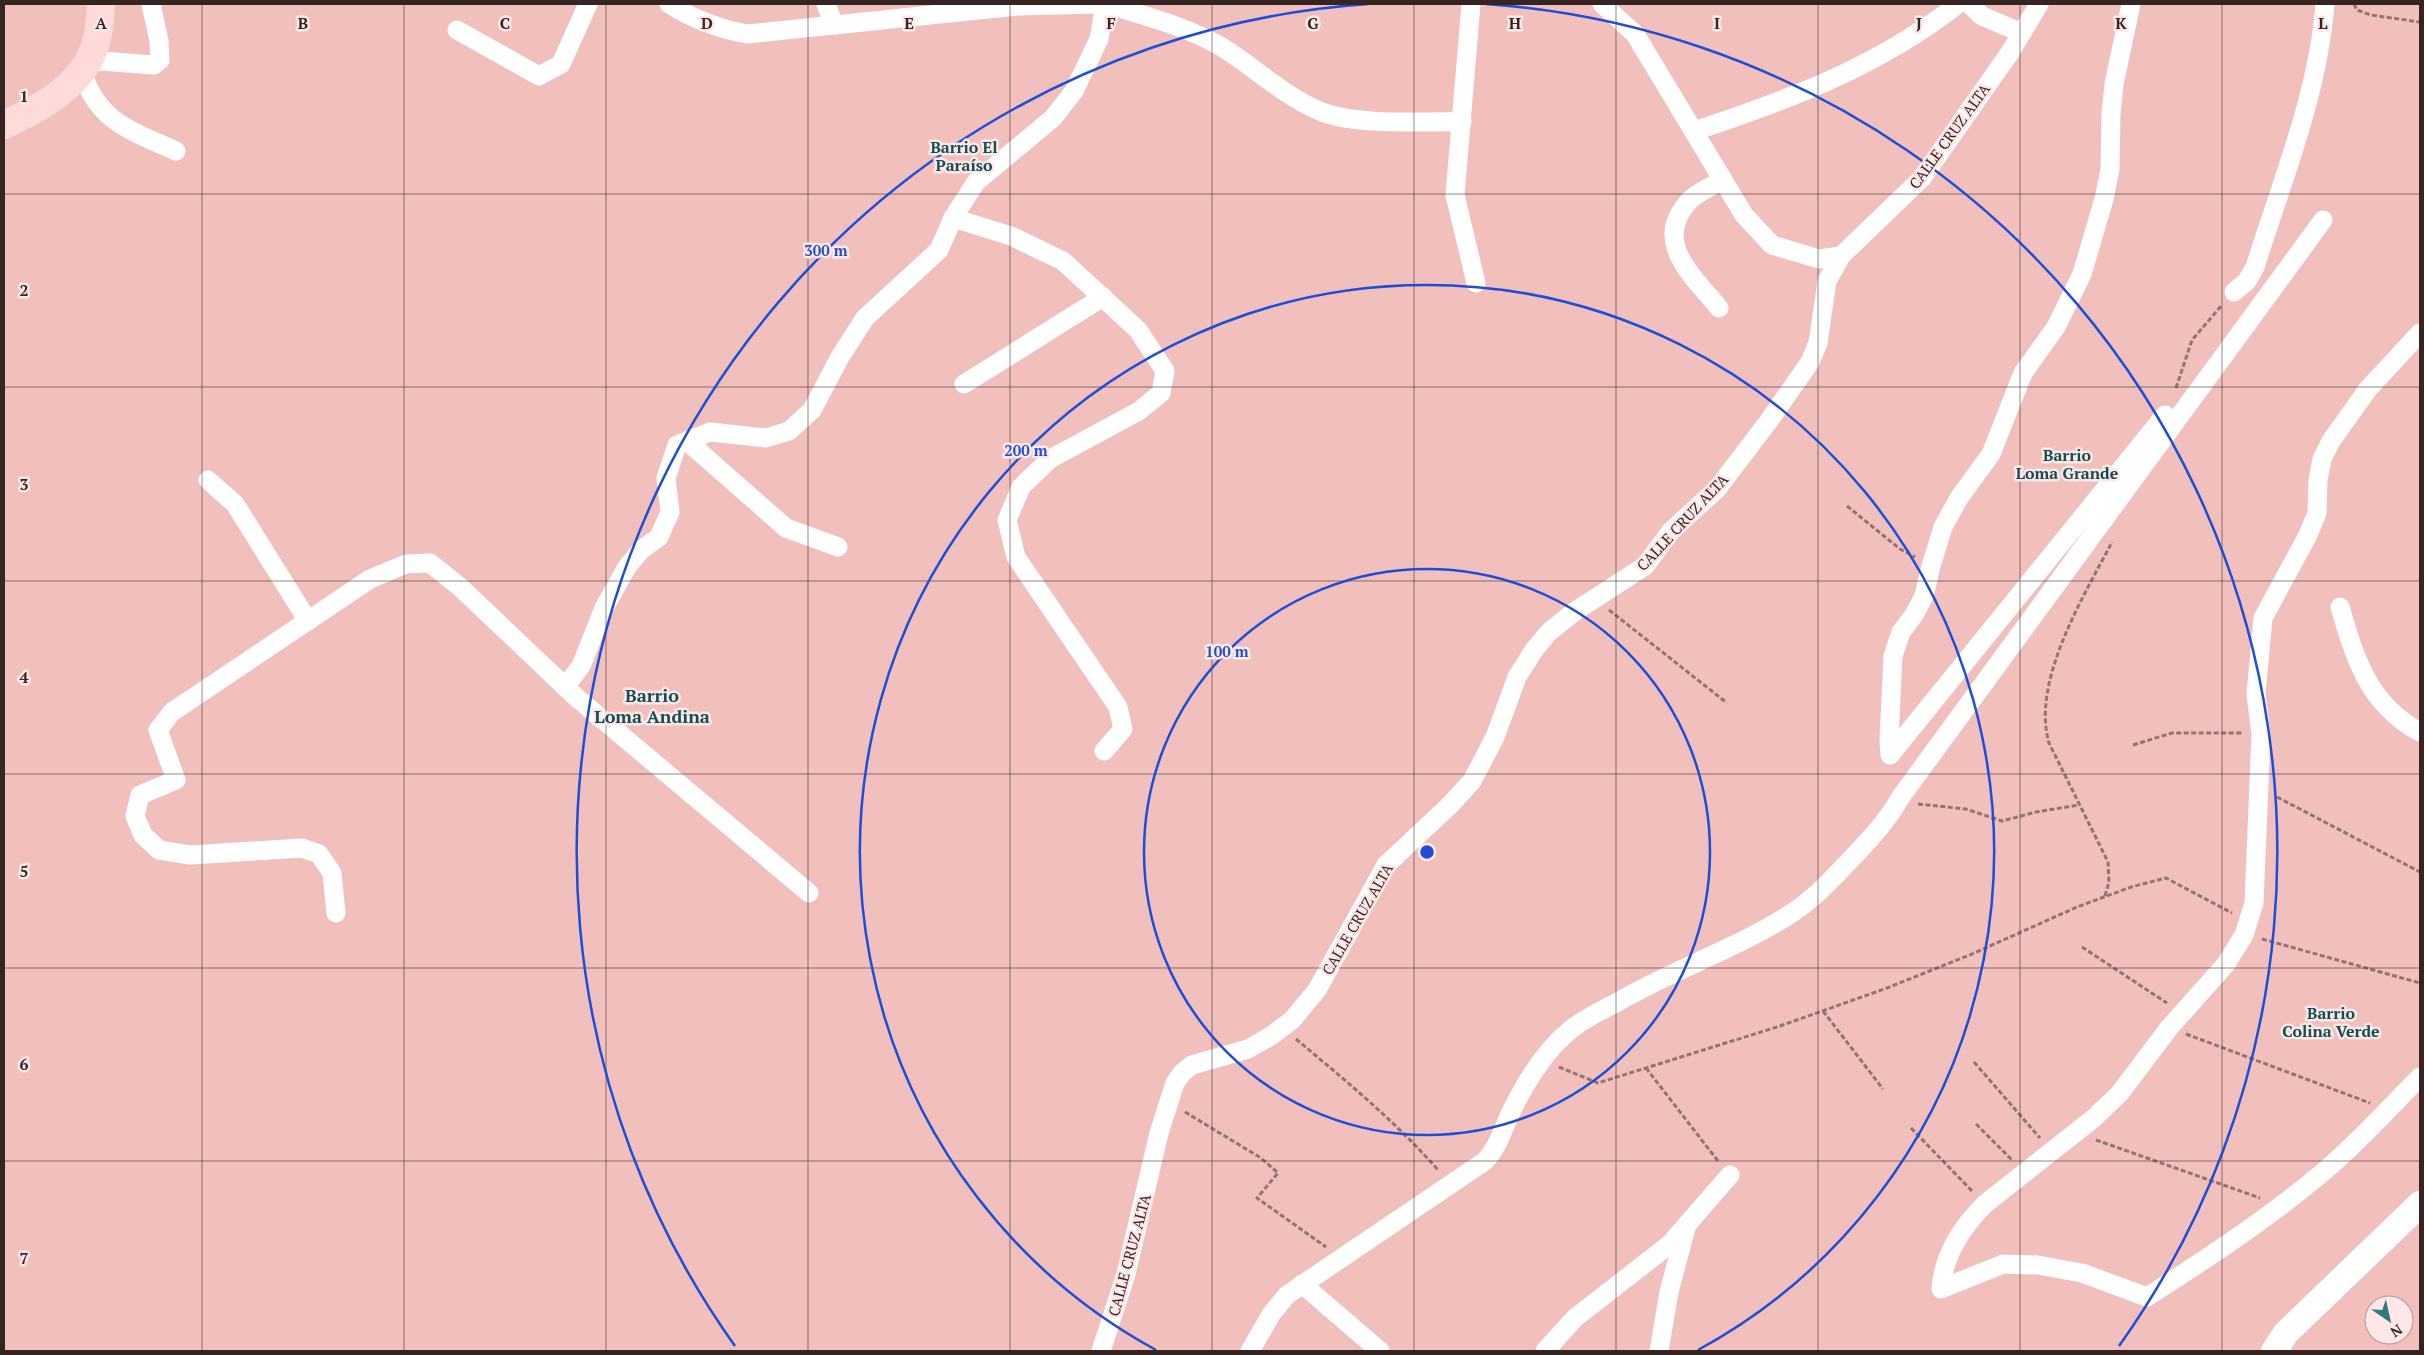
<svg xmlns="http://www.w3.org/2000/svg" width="2424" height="1355" viewBox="0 0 2424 1355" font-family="'PT Serif',serif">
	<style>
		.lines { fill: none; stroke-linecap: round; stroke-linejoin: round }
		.path { stroke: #957371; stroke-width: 3; stroke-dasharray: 5 2.5; stroke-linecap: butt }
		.minor { stroke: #fff; stroke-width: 19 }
		.secondary { stroke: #fff; stroke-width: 26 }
		.primary { stroke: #fedad8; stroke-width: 28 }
		.grid { fill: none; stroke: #362423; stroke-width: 1; stroke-opacity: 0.55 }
		.ring { fill: none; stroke: #1d4ed8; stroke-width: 2.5 }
		.labels { text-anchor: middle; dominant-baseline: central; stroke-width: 5; stroke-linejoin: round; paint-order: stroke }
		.street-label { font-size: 15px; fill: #362423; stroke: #fde8e7 }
		.neighbourhood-label { font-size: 16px; font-weight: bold; fill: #104e53; stroke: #fde8e7 }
		.quarter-label { font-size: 18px; font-weight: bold; fill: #104e53; stroke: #fde8e7 }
		.grid-label { font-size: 16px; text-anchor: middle; font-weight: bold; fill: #362423; stroke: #fde8e7; stroke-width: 5; stroke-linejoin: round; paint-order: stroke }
		.centre { fill: #1d4ed8; stroke: #fde8e7; stroke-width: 2.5 }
		.ring-label { font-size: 15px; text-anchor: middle; font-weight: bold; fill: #1d4ed8; stroke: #fde8e7; stroke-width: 5; stroke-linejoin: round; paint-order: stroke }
	</style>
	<rect width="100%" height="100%" fill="#f1bfbc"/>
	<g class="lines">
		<g class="path">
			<path d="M2354 4 2357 10 2371 15 2420 22"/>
			<path d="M2176 388 2192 340 2222 305"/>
			<path d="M1847 506 1900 549 1915 557"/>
			<path d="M1609 610 1727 703"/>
			<path d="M2133 745 2172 733H2243"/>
			<path d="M2277 797 2420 872"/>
			<path d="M1918 804 1966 809 2002 821 2036 812 2079 805"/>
			<path d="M2105 896 2109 882 2108 862 2049 743C2031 681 2084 596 2112 542"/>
			<path d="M2262 939 2420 983"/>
			<path d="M2082 947 2167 1003"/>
			<path d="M1823 1011 1883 1089"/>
			<path d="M2186 1034 2370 1103"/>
			<path d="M1296 1039C1346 1081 1395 1121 1438 1170"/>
			<path d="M1974 1062 2040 1138"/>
			<path d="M1559 1067 1598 1083 1780 1026 1887 988 1972 954 2077 907 2131 887 2166 878 2232 913"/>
			<path d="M1646 1068 1718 1161"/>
			<path d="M1185 1112 1261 1158 1278 1173 1257 1198 1326 1247"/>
			<path d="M1976 1124 2012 1160"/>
			<path d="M1911 1128 1972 1191"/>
			<path d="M2096 1140 2260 1198"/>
		</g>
		<g class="minor">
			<path d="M669 4C693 19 718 29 747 34L1017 6 1097 4"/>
			<path d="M826 4 834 25"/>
			<path d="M1106 4C1145 16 1185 26 1220 46 1255 67 1283 96 1322 112 1359 126 1422 121 1462 122"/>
			<path d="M1471 4 1455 195 1476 283"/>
			<path d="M1602 4 1635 34 1744 215 1772 245 1819 259 1841 256"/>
			<path d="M1969 4 1982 16 2022 33"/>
			<path d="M2131 4 2114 84 2111 114 2110 169 2104 199 2082 274 2056 327 2023 373 1991 454 1959 498 1943 527 1931 566 1924 596 1914 615 1901 632 1893 656 1889 740 1890 755 2165 415"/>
			<path d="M457 30 539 76 561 64 588 4"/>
			<path d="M88 60 154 65 160 60 159 41 151 4"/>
			<path d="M82 71C97 122 132 131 176 151"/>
			<path d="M1694 131C1789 100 1879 66 1958 4"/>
			<path d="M953 218 1011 236 1063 261 1138 330 1165 371 1161 393 1139 411 1050 459 1021 487 1007 520 1016 557 1118 707 1123 729 1104 751"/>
			<path d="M2234 292 2247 281 2255 267C2282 181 2318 94 2325 4"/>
			<path d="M1719 308C1692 275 1651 241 1690 200 1698 192 1712 186 1723 180"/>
			<path d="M2420 333 2368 389 2331 441 2322 459 2318 480 2317 513 2308 535 2263 618 2256 694 2261 734 2254 903 2244 935 2226 964 2169 1028 2120 1093 2094 1118 1985 1204C1962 1227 1943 1256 1941 1289L2003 1264 2038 1265 2082 1273 2147 1297C2208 1258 2267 1219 2322 1173 2357 1144 2388 1109 2420 1077"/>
			<path d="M964 384 1103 297"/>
			<path d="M687 441 786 528 838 547"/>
			<path d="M208 480 235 504 308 621"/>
			<path d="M2340 607C2355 659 2369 705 2420 732"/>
			<path d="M565 687 581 666 604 608 627 567 641 550 659 537 670 512 666 478 677 445 710 432 766 438 789 431 812 410 840 357 865 318 939 250 953 218 976 182 1053 118 1074 91 1099 39 1105 4"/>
			<path d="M336 913 332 873 319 854 302 848 190 855 159 850 143 835 135 816 140 795 176 780 158 730 172 712 370 579 406 564 430 563 460 587 577 698 809 893"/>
			<path d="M1302 1284 1380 1351"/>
			<path d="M1101 1351 1126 1274 1159 1133 1175 1083 1182 1073 1192 1065 1248 1049 1271 1036 1292 1020 1317 990 1386 865 1450 805 1472 781 1495 737 1517 677 1534 650 1549 632 1574 612 1645 566 1671 531 1717 489 1768 422 1810 362 1818 343 1827 281 1841 256 1922 178 2011 51 2039 4"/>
			<path d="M1250 1351 1272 1313 1287 1295 1485 1161C1500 1145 1503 1127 1513 1108 1527 1080 1544 1052 1568 1032 1583 1018 1606 1009 1623 999 1679 967 1741 947 1795 911 1817 896 1835 876 1853 857 1871 838 1888 820 1900 798L2323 220"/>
			<path d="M1545 1351 1575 1318 1670 1244 1730 1175"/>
			<path d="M1659 1351 1669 1292 1686 1228"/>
		</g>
		<path class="secondary" d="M2274 1351 2286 1333 2420 1204"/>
		<path class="primary" d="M4 125C41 108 88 83 97 38 100 27 100 15 101 4"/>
	</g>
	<path class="grid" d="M202 4V1351M404 4V1351M606 4V1351M808 4V1351M1010 4V1351M1212 4V1351M1414 4V1351M1616 4V1351M1818 4V1351M2020 4V1351M2222 4V1351M4 194H2420M4 387H2420M4 581H2420M4 774H2420M4 968H2420M4 1161H2420"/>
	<g class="ring">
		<circle cx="1427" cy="852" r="283"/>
		<path d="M1156 1350A567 567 0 1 1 1698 1350"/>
		<path d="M735 1346A850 850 0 0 1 1368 4M1486 4A850 850 0 0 1 2119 1346"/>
	</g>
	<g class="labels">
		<g class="street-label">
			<text transform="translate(1949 136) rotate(-54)">CALLE CRUZ ALTA</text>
			<text transform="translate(1682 522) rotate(-47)">CALLE CRUZ ALTA</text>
			<text transform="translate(1357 919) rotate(-60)">CALLE CRUZ ALTA</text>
			<text transform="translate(1129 1255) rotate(-75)">CALLE CRUZ ALTA</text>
		</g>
		<g class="neighbourhood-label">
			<text x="964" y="147">Barrio El<tspan x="964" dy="18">Paraíso</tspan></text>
			<text x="2067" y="455">Barrio<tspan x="2067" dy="18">Loma Grande</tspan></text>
			<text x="2331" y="1013">Barrio<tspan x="2331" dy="18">Colina Verde</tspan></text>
		</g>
		<g class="quarter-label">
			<text x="652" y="695">Barrio<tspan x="652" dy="21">Loma Andina</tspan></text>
		</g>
	</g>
	<g class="grid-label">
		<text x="101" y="29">A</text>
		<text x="303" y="29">B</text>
		<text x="505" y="29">C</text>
		<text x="707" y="29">D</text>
		<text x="909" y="29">E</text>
		<text x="1111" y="29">F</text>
		<text x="1313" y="29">G</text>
		<text x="1515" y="29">H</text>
		<text x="1717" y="29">I</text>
		<text x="1919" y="29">J</text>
		<text x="2121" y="29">K</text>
		<text x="2323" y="29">L</text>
		<text x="24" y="102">1</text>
		<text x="24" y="296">2</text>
		<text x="24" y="490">3</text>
		<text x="24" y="683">4</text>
		<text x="24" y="877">5</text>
		<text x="24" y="1070">6</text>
		<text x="24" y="1264">7</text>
	</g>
	<circle cx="1427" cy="852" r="8" class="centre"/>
	<g class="ring-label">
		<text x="826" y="256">300 m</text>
		<text x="1026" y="456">200 m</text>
		<text x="1227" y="657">100 m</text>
	</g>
	<rect width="2424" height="1355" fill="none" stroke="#362423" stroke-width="10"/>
	<g transform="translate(2389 1320) rotate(146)"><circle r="24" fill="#fde8e7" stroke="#ad9a99"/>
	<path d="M0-4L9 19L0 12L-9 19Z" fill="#317a7f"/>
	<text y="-8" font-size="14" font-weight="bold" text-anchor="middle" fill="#362423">N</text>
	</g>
</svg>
